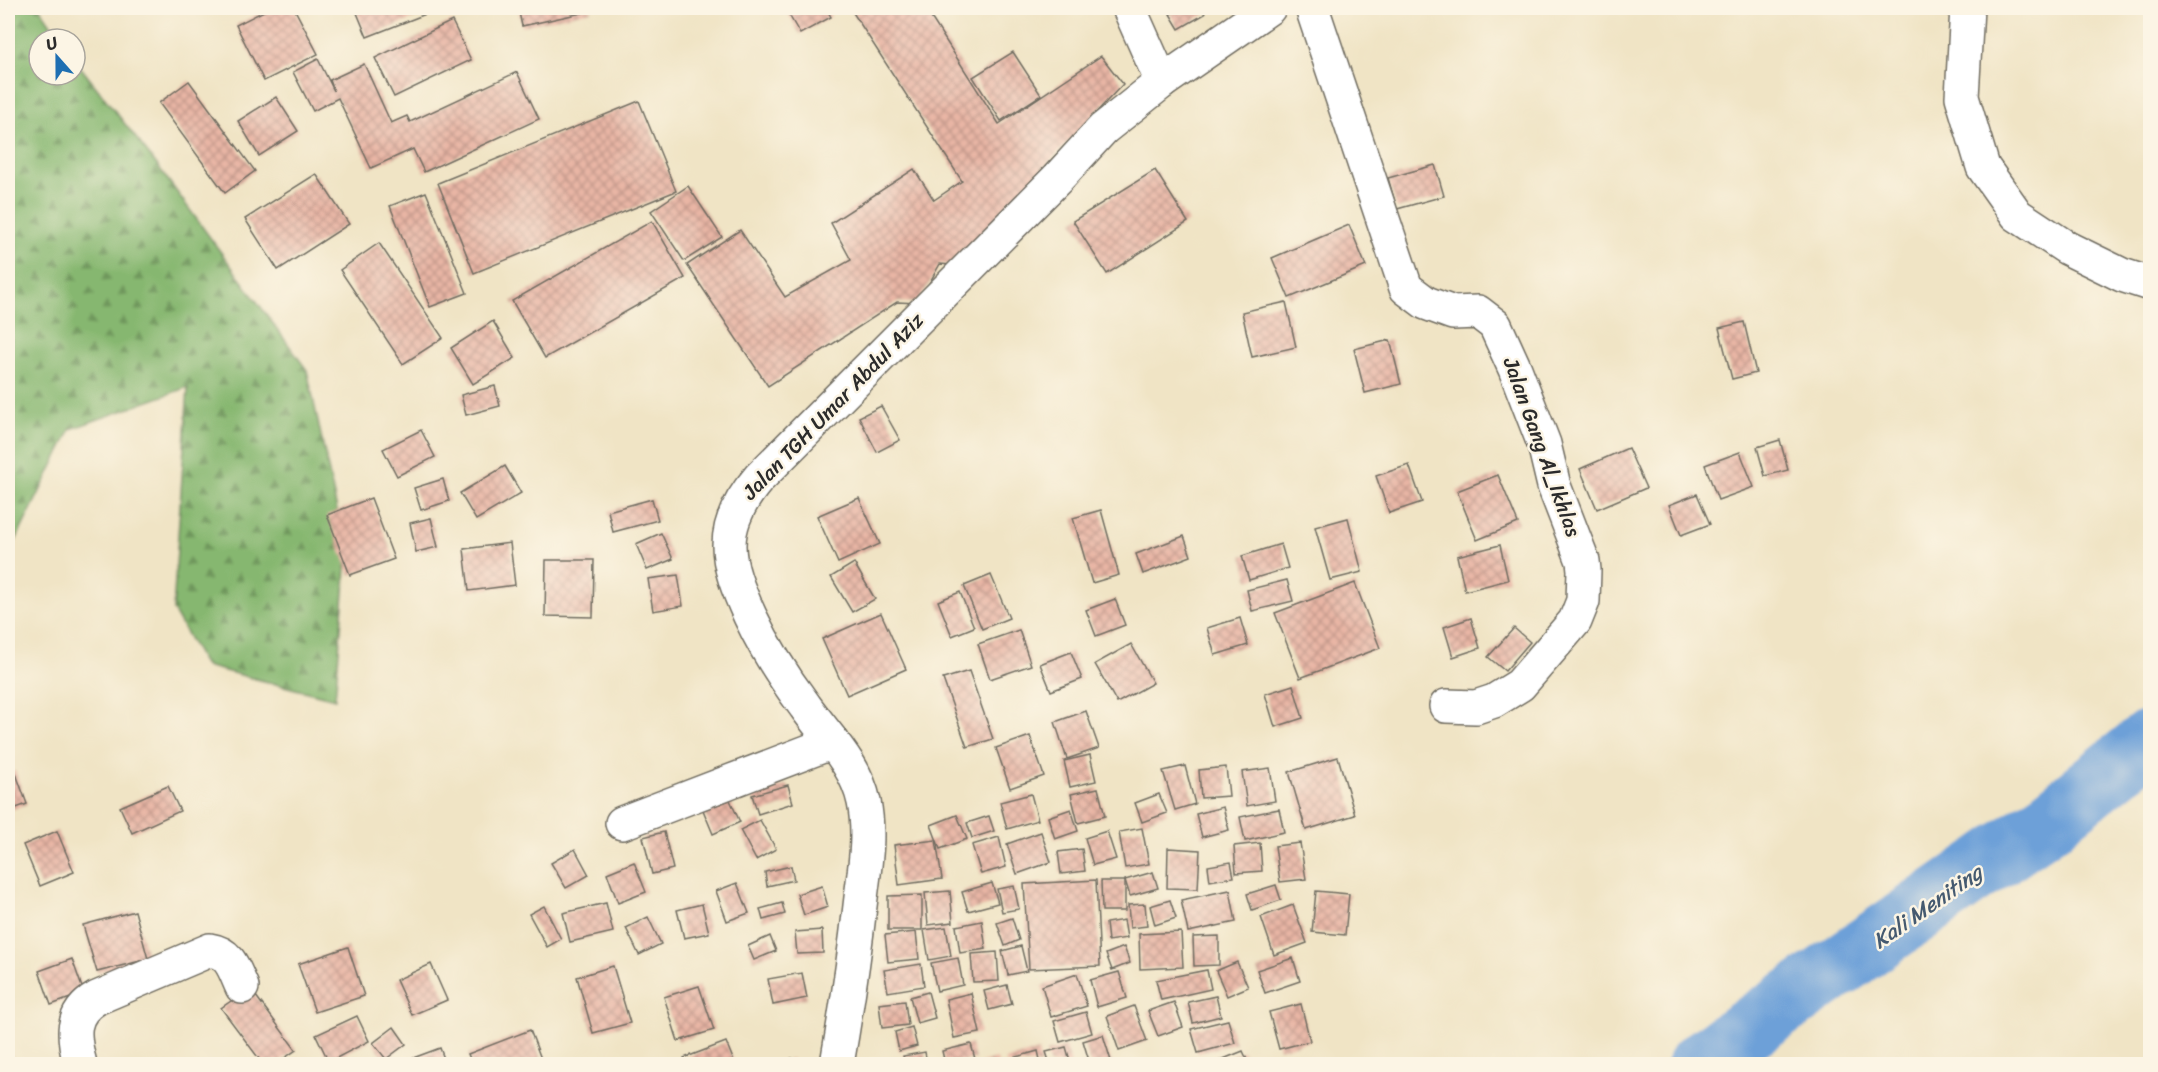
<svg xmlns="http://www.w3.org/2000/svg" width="2158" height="1072" font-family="Sriracha,sans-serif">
<defs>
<pattern id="forest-firs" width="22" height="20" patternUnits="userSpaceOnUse" patternTransform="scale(1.5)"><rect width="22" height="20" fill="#86b770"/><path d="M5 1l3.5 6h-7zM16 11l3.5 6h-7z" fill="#6e955c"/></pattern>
<pattern id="building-cross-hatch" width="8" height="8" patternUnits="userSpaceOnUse" patternTransform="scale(1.5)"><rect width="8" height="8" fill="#e9b6a5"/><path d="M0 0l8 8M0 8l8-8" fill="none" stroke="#bd9487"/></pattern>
</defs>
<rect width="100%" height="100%" fill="#fcf5e5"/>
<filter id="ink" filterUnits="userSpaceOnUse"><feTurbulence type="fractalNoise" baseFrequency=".0167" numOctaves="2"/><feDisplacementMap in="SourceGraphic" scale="12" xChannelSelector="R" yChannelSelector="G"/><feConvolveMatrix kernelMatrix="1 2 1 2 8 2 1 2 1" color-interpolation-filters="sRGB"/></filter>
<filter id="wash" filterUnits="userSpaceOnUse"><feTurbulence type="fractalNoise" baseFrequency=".008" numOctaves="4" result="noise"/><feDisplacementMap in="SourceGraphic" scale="24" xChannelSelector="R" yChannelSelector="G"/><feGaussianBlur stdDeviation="1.35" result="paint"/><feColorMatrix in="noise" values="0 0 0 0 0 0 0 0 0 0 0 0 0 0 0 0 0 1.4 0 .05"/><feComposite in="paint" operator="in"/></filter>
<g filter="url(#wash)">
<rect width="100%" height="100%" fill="#f0e4c5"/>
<!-- forest -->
<path fill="url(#forest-firs)" stroke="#58714e" stroke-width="1.5" d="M8 8H40L61 39H39V75H75V60L157 165 307 370 347 557 335 699 205 666 173 610 188 387 71 429 8 556Z"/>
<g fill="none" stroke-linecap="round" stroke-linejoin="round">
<!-- river -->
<path stroke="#6da0d8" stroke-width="62" d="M1698 1064 2052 819 2150 740"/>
</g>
<g id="blocks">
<!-- building -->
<g fill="url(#building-cross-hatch)">
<path d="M270 8H294L318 54 264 81 236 25Z"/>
<path d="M355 8H441L367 37Z"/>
<path d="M518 8H590L591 11 522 26Z"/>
<path d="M785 8H826L831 17 800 34Z"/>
<path d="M850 8H925L999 124 1101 56 1123 84 952 265 940 264 918 303 897 302 768 386 687 265 740 230 785 297 851 260 831 223 914 169 934 200 962 181Z"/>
<path d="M1183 8H1201L1205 14 1179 29 1170 14Z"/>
<path d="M452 21 471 60 394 97 375 58Z"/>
<path d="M1013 52 1041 95 1001 121 973 77Z"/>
<path d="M318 59 334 91 330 80 364 64 391 123 407 116 410 122 517 72 539 119 424 172 413 149 371 168 338 98 313 111 293 72Z"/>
<path d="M189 81 255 171 225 193 159 103Z"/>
<path d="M276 97 298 131 259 156 238 121Z"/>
<path d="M639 101 676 191 474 273 438 183Z"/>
<path d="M1435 165 1444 196 1397 209 1388 178Z"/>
<path d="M1155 170 1188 222 1107 274 1073 221Z"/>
<path d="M316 174 349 224 278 270 245 219Z"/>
<path d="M688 186 722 237 684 261 651 211Z"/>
<path d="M426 192 467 293 430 307 390 206Z"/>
<path d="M652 221 685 278 545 358 512 301Z"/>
<path d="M1349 225 1366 266 1289 298 1272 258Z"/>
<path d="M379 243 443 338 403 364 340 270Z"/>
<path d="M1286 302 1296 347 1252 357 1242 312Z"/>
<path d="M493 321 515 358 473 384 451 348Z"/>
<path d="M1744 322 1756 373 1732 379 1719 328Z"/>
<path d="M1390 340 1401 384 1365 393 1354 349Z"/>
<path d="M495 386 500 406 466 415 461 395Z"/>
<path d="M881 406 900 440 877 452 859 417Z"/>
<path d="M421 430 435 457 397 476 383 449Z"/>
<path d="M1780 440 1788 470 1765 476 1757 447Z"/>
<path d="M1628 448 1646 488 1597 509 1580 469Z"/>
<path d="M1740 452 1754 487 1718 500 1705 465Z"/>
<path d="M1409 465 1422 502 1389 513 1376 476Z"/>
<path d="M505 466 521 493 476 520 460 493Z"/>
<path d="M1498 475 1518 523 1477 540 1457 491Z"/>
<path d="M443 479 449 501 421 510 414 488Z"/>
<path d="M1697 494 1710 524 1681 535 1669 505Z"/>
<path d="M371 498 394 559 350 575 327 515Z"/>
<path d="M859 498 880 544 838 563 817 516Z"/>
<path d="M652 499 658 520 613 532 608 511Z"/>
<path d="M1101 510 1119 575 1092 583 1073 518Z"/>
<path d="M431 518 438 547 416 552 410 523Z"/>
<path d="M1348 518 1362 572 1330 580 1315 527Z"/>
<path d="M661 533 673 559 647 570 636 544Z"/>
<path d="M1184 536 1191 556 1143 574 1136 554Z"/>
<path d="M510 543 515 585 469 591 464 549Z"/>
<path d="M1281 544 1288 568 1249 580 1242 556Z"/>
<path d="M1500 545 1508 580 1465 591 1457 556Z"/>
<path d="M546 560H594L593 617 545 616Z"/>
<path d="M854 563 875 599 852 612 831 577Z"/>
<path d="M678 575 683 606 653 611 648 579Z"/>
<path d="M991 575 1009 618 982 629 964 586Z"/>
<path d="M1287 580 1293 601 1252 611 1247 590Z"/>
<path d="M1355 583 1380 648 1300 678 1275 613Z"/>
<path d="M960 592 974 627 952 636 938 601Z"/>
<path d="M1115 599 1125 625 1096 636 1086 610Z"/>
<path d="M881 613 906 669 847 695 822 639Z"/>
<path d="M1240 618 1248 645 1215 655 1207 628Z"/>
<path d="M1471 618 1480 648 1453 657 1444 627Z"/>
<path d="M1514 628 1530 642 1505 671 1488 657Z"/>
<path d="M1019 630 1031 665 990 679 978 644Z"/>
<path d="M1131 644 1153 683 1117 703 1095 664Z"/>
<path d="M1071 652 1082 679 1051 691 1040 664Z"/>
<path d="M969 671 993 739 967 747 943 679Z"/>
<path d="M1293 685 1303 718 1275 727 1265 694Z"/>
<path d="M1086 711 1099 748 1067 759 1055 722Z"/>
<path d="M1030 736 1044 776 1010 788 996 748Z"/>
<path d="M1090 755 1096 781 1070 787 1064 761Z"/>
<path d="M1338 757 1355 815 1306 830 1289 772Z"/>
<path d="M1185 766 1195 804 1175 810 1163 771Z"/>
<path d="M1226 767 1229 796 1201 798 1199 770Z"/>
<path d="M1270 768 1275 801 1247 806 1242 772Z"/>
<path d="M15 771 27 804 8 811V773Z"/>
<path d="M788 785 793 803 758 814 752 795Z"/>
<path d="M168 786 180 811 132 833 120 807Z"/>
<path d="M1098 788 1105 816 1078 823 1071 794Z"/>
<path d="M1031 794 1038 820 1007 829 1000 802Z"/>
<path d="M1159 794 1167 813 1142 822 1135 803Z"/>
<path d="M730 800 740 822 713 834 703 810Z"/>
<path d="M1223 807 1229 830 1202 837 1196 814Z"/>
<path d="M1071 809 1078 831 1055 839 1048 817Z"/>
<path d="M1279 809 1284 832 1245 841 1240 817Z"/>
<path d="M957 815 967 839 940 849 931 825Z"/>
<path d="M989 816 994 831 972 838 967 823Z"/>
<path d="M760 820 776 849 756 860 740 830Z"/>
<path d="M1142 828 1149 864 1125 868 1119 832Z"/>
<path d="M57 831 74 872 40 886 23 845Z"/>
<path d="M1107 831 1116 859 1093 865 1085 838Z"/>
<path d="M664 832 673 869 652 874 643 837Z"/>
<path d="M1041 832 1051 862 1017 874 1007 844Z"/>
<path d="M999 837 1006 867 981 874 972 845Z"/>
<path d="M936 840 942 879 899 885 894 845Z"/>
<path d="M1260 843 1262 871 1236 873 1234 846Z"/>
<path d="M1300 843 1306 879 1280 882 1275 846Z"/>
<path d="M1168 848 1200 850 1198 889 1167 888Z"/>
<path d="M575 849 589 875 566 888 551 863Z"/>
<path d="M1082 849 1085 871 1061 874 1058 852Z"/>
<path d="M634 862 646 892 618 903 607 873Z"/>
<path d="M1231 862 1234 877 1210 881 1208 866Z"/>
<path d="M791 866 794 880 767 886 765 872Z"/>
<path d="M1153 872 1158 888 1130 896 1125 880Z"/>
<path d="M1096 880 1100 966 1029 969 1024 884Z"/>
<path d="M1101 881H1125V911H1102Z"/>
<path d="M737 883 749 913 727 921 716 891Z"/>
<path d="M992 883 998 903 968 911 962 892Z"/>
<path d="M1276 885 1281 900 1252 910 1247 894Z"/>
<path d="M822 886 828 907 804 915 797 894Z"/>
<path d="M1014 886 1019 909 1002 912 997 889Z"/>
<path d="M1230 890 1236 922 1188 932 1181 900Z"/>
<path d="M950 891 953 922 928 925 925 893Z"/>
<path d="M1316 891 1349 894 1345 935 1312 932Z"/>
<path d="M922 895V930H888V896Z"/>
<path d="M1170 900 1176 918 1155 925 1150 906Z"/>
<path d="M606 903 613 932 570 942 563 913Z"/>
<path d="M782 903 785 914 763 920 760 909Z"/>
<path d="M702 904 709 933 684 938 677 910Z"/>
<path d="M1145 904 1147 926 1130 928 1128 905Z"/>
<path d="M1293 905 1307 943 1274 955 1261 917Z"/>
<path d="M544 906 561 939 547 947 529 914Z"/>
<path d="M135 911 148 959 97 972 83 925Z"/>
<path d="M648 917 661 944 639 955 626 928Z"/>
<path d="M1012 918 1019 940 1005 946 997 923Z"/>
<path d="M1124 920 1127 938 1108 941 1106 923Z"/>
<path d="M982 921 986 949 960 953 956 926Z"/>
<path d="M946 927 951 956 929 960 924 930Z"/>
<path d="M822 930 823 953 797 954 795 932Z"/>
<path d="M916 932 919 959 888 962 885 935Z"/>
<path d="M1181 932 1183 967 1140 969 1139 934Z"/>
<path d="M770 936 776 951 754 960 748 946Z"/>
<path d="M1219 936V965L1194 966 1193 937Z"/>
<path d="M1021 946 1027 971 1008 975 1002 951Z"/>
<path d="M348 947 364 996 315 1012 298 964Z"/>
<path d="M1124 947 1130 963 1112 970 1106 954Z"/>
<path d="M997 952 999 981 973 982 971 954Z"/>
<path d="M958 958 963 985 937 991 931 963Z"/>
<path d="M1293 958 1300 981 1265 993 1257 970Z"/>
<path d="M72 959 84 993 51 1005 39 971Z"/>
<path d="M1237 962 1248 987 1227 996 1216 971Z"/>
<path d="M431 964 447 1000 412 1015 396 980Z"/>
<path d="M921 964 924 986 888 992 884 970Z"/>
<path d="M613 966 630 1023 593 1033 577 977Z"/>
<path d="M1207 970 1211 989 1161 1000 1156 980Z"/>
<path d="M1119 972 1127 998 1097 1007 1090 980Z"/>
<path d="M802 973 807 998 773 1005 768 979Z"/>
<path d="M1077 974 1087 1006 1051 1017 1042 986Z"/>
<path d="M1007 985 1012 1004 989 1010 984 991Z"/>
<path d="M699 986 714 1030 678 1041 664 997Z"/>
<path d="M250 988 296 1050 276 1064H263L221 1008Z"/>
<path d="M928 992 935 1018 917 1023 910 997Z"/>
<path d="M971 993 980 1033 954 1038 946 999Z"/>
<path d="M1216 996 1221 1016 1193 1023 1188 1002Z"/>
<path d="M905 1001 908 1025 882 1028 879 1004Z"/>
<path d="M1174 1002 1183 1027 1158 1036 1148 1011Z"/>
<path d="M1301 1004 1310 1041 1279 1049 1269 1012Z"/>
<path d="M1134 1006 1147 1041 1119 1051 1107 1016Z"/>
<path d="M1086 1012 1092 1033 1060 1042 1054 1021Z"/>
<path d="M357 1016 369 1041 329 1062 316 1035Z"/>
<path d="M1228 1020 1235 1043 1198 1053 1191 1029Z"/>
<path d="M394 1027 406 1044 386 1059 373 1043Z"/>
<path d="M912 1027 917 1046 899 1051 895 1032Z"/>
<path d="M530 1030 543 1064H472L468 1054Z"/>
<path d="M1103 1035 1112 1064H1090L1083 1041Z"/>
<path d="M726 1042 735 1064H686L684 1058Z"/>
<path d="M971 1044 975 1059 945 1064 942 1051Z"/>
<path d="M1066 1047 1071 1064H1050L1046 1052Z"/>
<path d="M440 1048 446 1064H397Z"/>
<path d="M10 1050 13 1064H8V1051Z"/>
<path d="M1038 1051 1041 1064H1007L1005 1060Z"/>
<path d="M1243 1051 1249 1064H1211Z"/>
<path d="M925 1052 927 1064H905L903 1056Z"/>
<path d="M792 1058 795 1064H777Z"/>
<path d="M997 1059 998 1064H977Z"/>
</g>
</g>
</g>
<g filter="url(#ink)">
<use href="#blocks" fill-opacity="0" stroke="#706c61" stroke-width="1.5"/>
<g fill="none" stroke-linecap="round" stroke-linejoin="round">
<defs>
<g id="minor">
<path d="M1129 8 1162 82"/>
<path d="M1312 8 1406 288 1426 303 1453 313 1478 312 1495 325 1515 369 1544 444 1554 486 1583 561 1584 570 1583 601 1575 621 1520 685 1494 701 1476 707 1446 706"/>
<path d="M1967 8 1962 97 1983 167 2017 215 2067 248 2122 275 2150 284"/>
<path d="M622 823 833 742"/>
<path d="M80 1064C73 1037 69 1014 97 998L210 950C231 953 234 970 242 987"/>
<path d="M837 1064C846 1012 854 959 860 906 864 871 871 837 864 802 856 764 827 737 805 706 784 678 765 648 750 616 725 561 716 528 759 478L1057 179 1103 129 1162 82 1269 8"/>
</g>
</defs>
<!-- minor casing -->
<use href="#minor" stroke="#706c61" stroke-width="36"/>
<!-- minor -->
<use href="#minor" stroke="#fff" stroke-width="33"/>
</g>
</g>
<g text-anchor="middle" stroke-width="5" stroke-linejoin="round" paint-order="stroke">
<!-- street labels -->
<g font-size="21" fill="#2b2b2b" stroke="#fcf5e5">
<text transform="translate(833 406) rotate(-46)" y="7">Jalan TGH Umar Abdul Aziz</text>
<text transform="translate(1542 447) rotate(70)" y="7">Jalan Gang Al_Ikhlas</text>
</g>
<!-- water labels -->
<g font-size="22" font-style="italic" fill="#455a70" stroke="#fcf5e5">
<text transform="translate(1927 906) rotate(-35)" y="8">Kali Meniting</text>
</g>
</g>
<!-- margin -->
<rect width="2158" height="1072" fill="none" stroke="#fcf5e5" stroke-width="30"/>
<!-- north arrow -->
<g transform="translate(57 57) rotate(339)"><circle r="28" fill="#fcf5e5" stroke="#a8a49b" stroke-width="1.5"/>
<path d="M0-4.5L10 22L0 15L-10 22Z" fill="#1f6fb2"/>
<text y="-9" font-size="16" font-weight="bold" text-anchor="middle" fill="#2b2b2b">U</text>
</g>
</svg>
